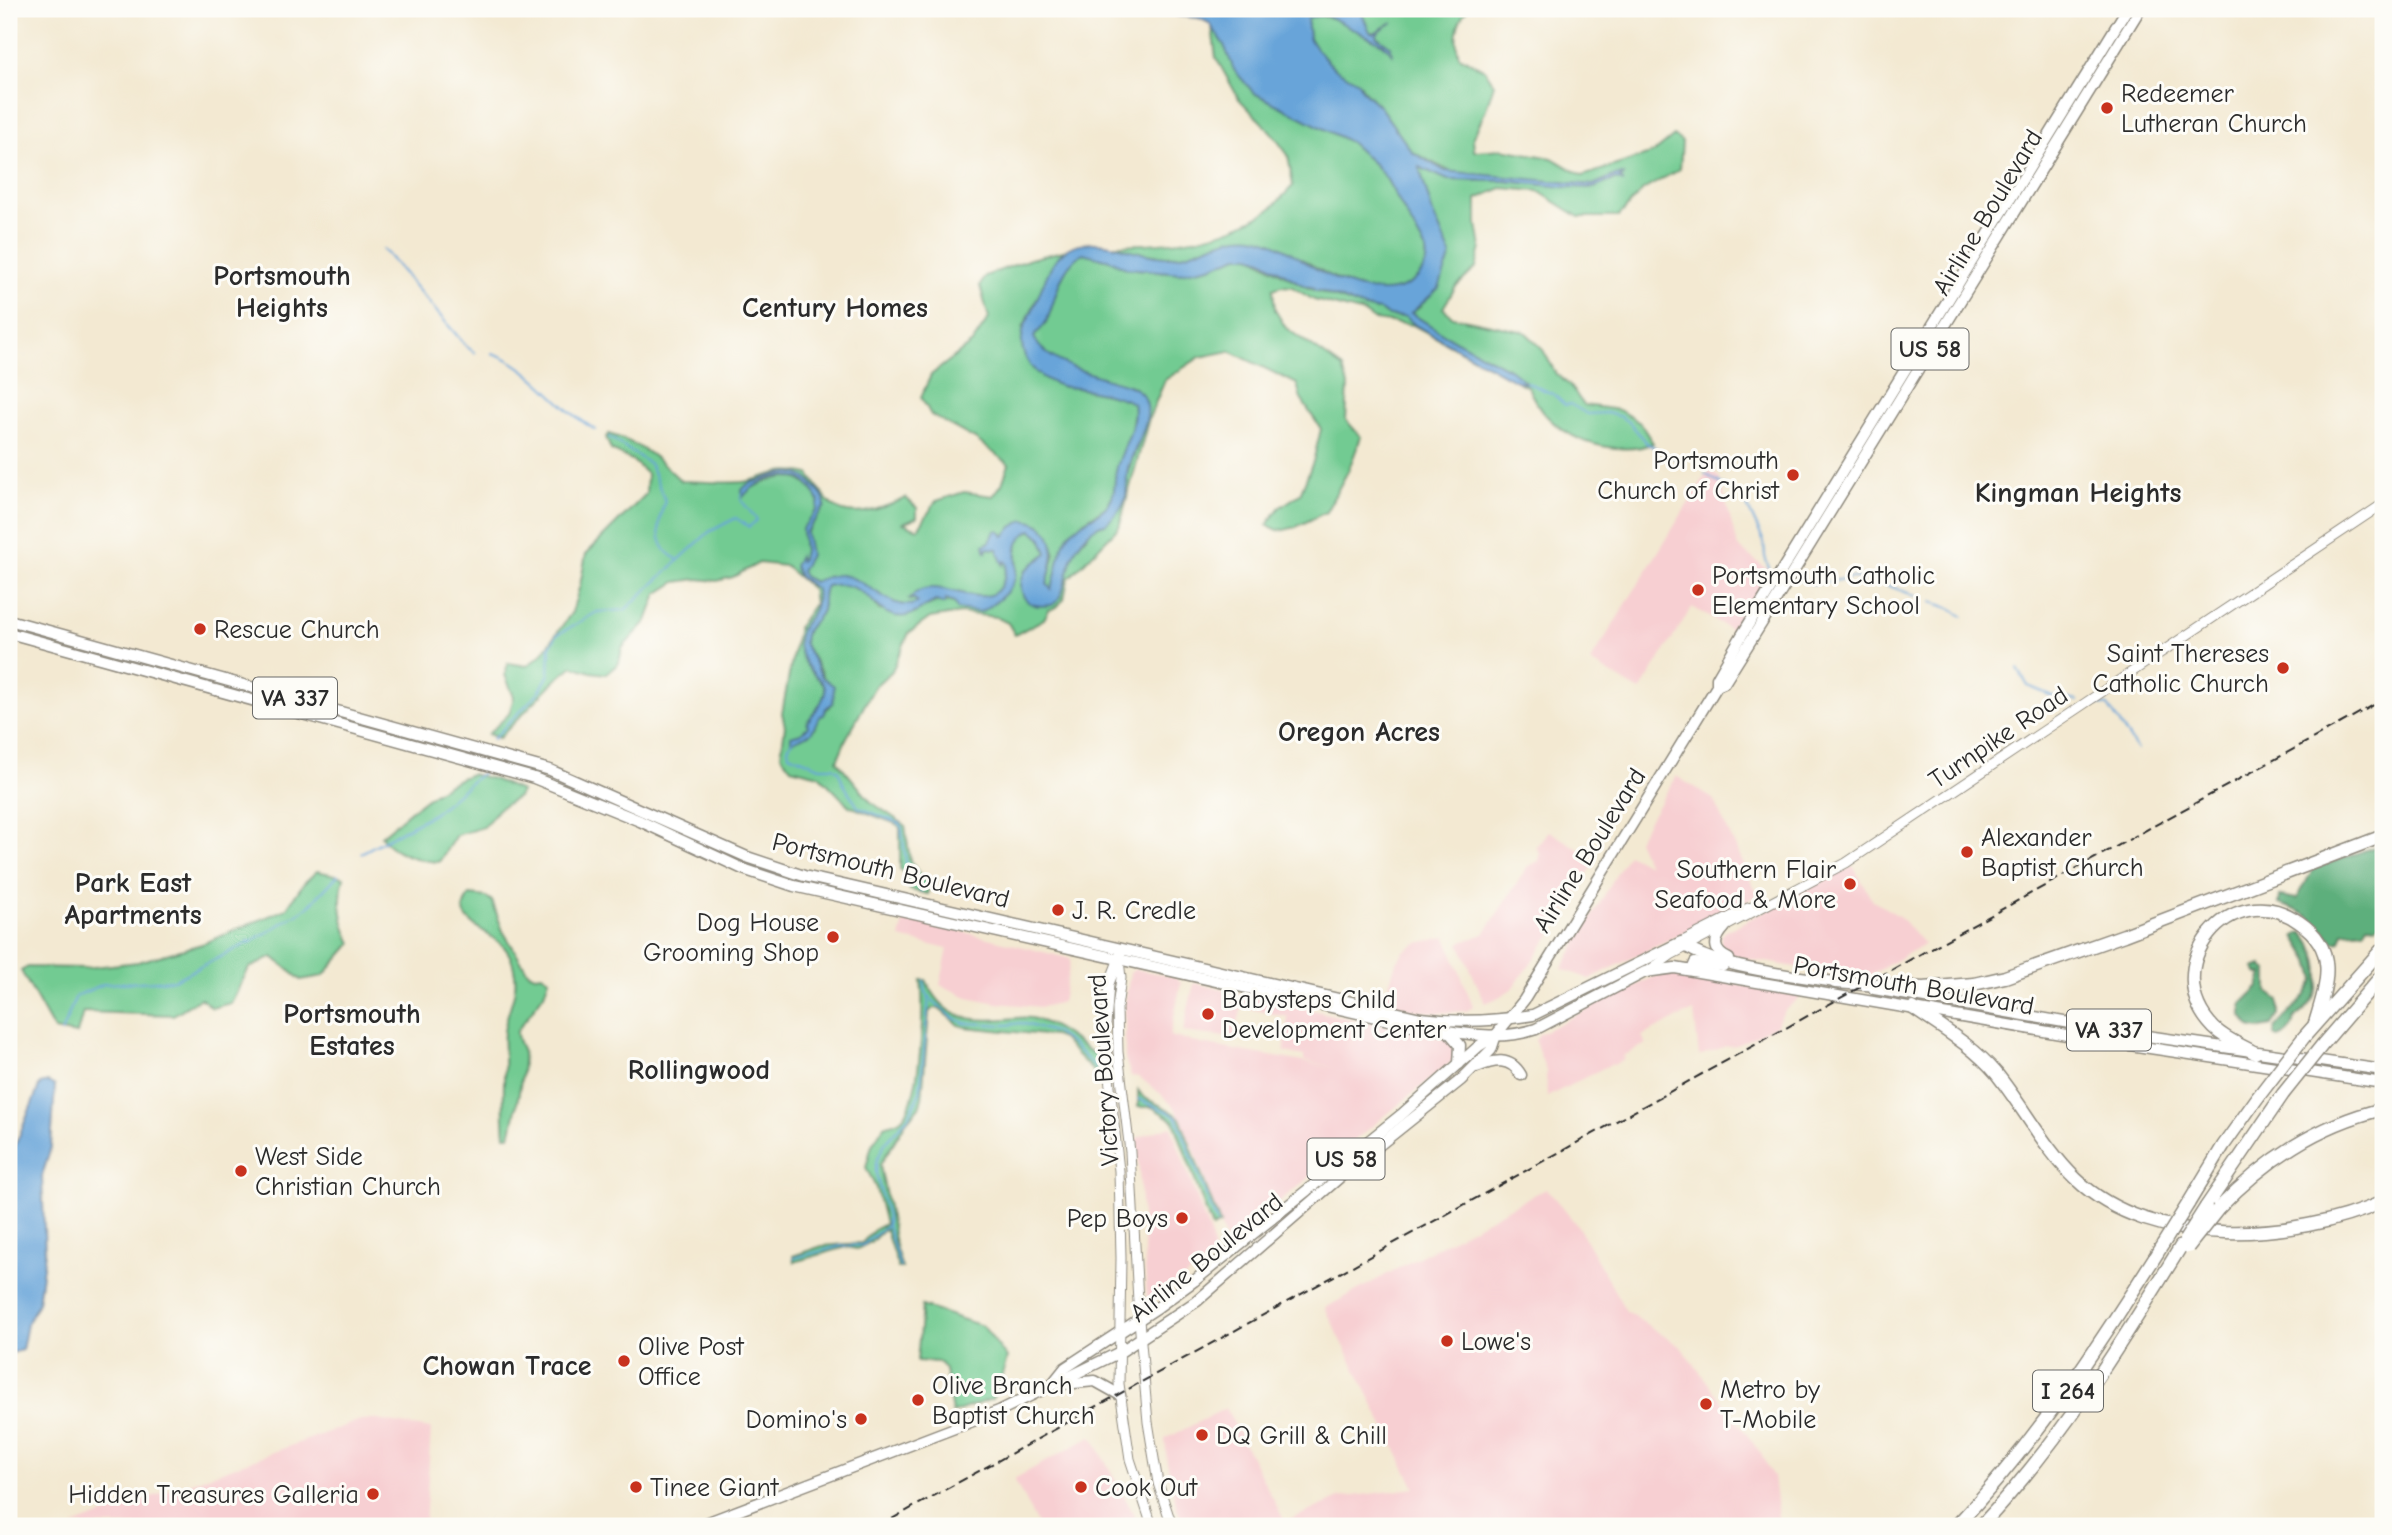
<svg xmlns="http://www.w3.org/2000/svg" width="2392" height="1535" font-family="'Comic Neue',sans-serif">
<rect width="100%" height="100%" fill="#fdfcf7"/>
<filter id="ink" filterUnits="userSpaceOnUse"><feTurbulence type="fractalNoise" baseFrequency=".0143" numOctaves="2"/><feDisplacementMap in="SourceGraphic" scale="14" xChannelSelector="R" yChannelSelector="G"/><feConvolveMatrix kernelMatrix="1 2 1 2 8 2 1 2 1" color-interpolation-filters="sRGB"/></filter>
<filter id="wash" filterUnits="userSpaceOnUse"><feTurbulence type="fractalNoise" baseFrequency=".00686" numOctaves="4" result="noise"/><feDisplacementMap in="SourceGraphic" scale="28" xChannelSelector="R" yChannelSelector="G"/><feGaussianBlur stdDeviation="1.57" result="paint"/><feColorMatrix in="noise" values="0 0 0 0 0 0 0 0 0 0 0 0 0 0 0 0 0 1.4 0 .05"/><feComposite in="paint" operator="in"/></filter>
<g filter="url(#wash)">
<rect width="100%" height="100%" fill="#f3e9d2"/>
<!-- built -->
<g fill="#f7cfd2">
<path d="M1709 470 1719 477 1738 547 1771 572 1735 632 1692 607 1640 691 1590 662Z"/>
<path d="M1676 776 1713 799 1758 895 1590 979 1562 969 1628 854 1648 865 1637 840Z"/>
<path d="M1549 831 1596 860 1555 929 1513 988 1498 998 1485 1003 1459 943 1484 934 1528 866 1539 861 1540 853 1536 847Z"/>
<path d="M1853 866 1873 901 1899 916 1924 944 1864 979 1732 956 1720 949 1721 936 1726 931Z"/>
<path d="M905 917 1071 959 1062 1002 1042 1007 997 1003 968 997 940 985 948 949 900 938Z"/>
<path d="M1446 937 1473 1006 1467 1011 1438 1013 1414 1010 1384 1001 1395 965 1404 951 1417 943Z"/>
<path d="M1135 969 1176 977 1181 983 1170 1036 1201 1044 1338 1068 1304 1061V1056L1284 1052 1288 1017 1242 1007 1234 1038 1183 1032 1194 983 1355 1020 1349 1052 1357 1019 1446 1039 1452 1044 1455 1059 1227 1244 1195 1151 1175 1108 1161 1094 1139 1077 1131 1076 1125 1058V1004L1130 973Z"/>
<path d="M1673 972 1802 995 1785 1010 1775 1026 1737 1045 1726 1046 1699 1056 1694 1012 1686 1014 1642 1036 1646 1044 1623 1056 1624 1059 1613 1065 1611 1064 1547 1097 1546 1071 1535 1041 1539 1034 1624 991 1656 976Z"/>
<path d="M1171 1126 1212 1240 1214 1256 1155 1299 1147 1298 1137 1138Z"/>
<path d="M1546 1188 1577 1225 1626 1311 1681 1347 1760 1452 1773 1477 1779 1526H1184L1177 1508 1167 1462 1165 1439 1226 1408 1285 1522 1339 1498 1415 1488 1325 1308Z"/>
<path d="M371 1419 431 1429 425 1526H73L358 1421Z"/>
<path d="M1092 1436 1140 1526H1038L1014 1479Z"/>
</g>
<!-- green -->
<g fill="#72cb92" stroke="#4e7b5e" stroke-width="2">
<path d="M1360 9H1467C1456 24 1454 38 1459 56L1485 70 1494 84 1485 112 1473 137 1474 151 1502 149 1552 158 1583 176 1653 153 1674 136 1682 142 1680 169 1643 190 1618 217H1579L1538 191 1502 188 1477 199V224L1481 248 1476 268 1455 288 1443 308 1453 317 1525 332 1542 348 1556 374 1568 384 1584 405 1619 410 1640 423 1653 443C1641 449 1628 449 1615 448 1576 444 1544 424 1528 387L1413 325 1374 320 1364 313 1314 300 1292 287 1282 286 1273 289 1275 310 1286 328 1343 368 1348 386 1346 420 1361 437 1349 469 1326 512 1296 527 1280 531 1267 525 1279 508 1300 494 1313 462 1321 429 1301 399 1297 384 1230 351 1200 357 1165 380 1149 418 1119 527 1068 579 1064 599 1057 607 1049 610 1044 619 1015 635 1008 623 996 617 961 613 930 618 909 633 892 671 875 686 846 739 837 761 871 802 905 825 910 861 928 886V894L910 890 907 876 900 869V828L897 824 849 806 819 775 791 768 781 755 785 726 782 713 798 627 814 604 812 589 785 566 759 563 733 577 717 581 697 579 676 582 657 594 647 621 622 648 619 663 606 674 591 672 573 666 557 679 499 738 488 734 509 714 514 697 505 675 508 663 527 666 542 654 572 612 580 585 586 554 646 494 647 474 632 460 611 450 606 437 609 434C641 444 658 458 681 481 700 481 732 485 749 481 775 475 779 467 809 474 816 483 823 497 832 505 852 522 885 507 906 498L917 508V517L903 523 918 529 936 501 964 492 993 496 1002 484 1009 464 975 439 931 415 921 397 931 375 972 343 989 318 980 286 985 276 1030 259 1067 250 1057 258 1023 328 1063 387C1078 387 1120 396 1133 403L1134 410 1131 430 1116 470 1114 493 1106 507 1080 524 1051 590 1047 584 1055 553 1041 525 1012 527 1004 537 990 542 987 548 997 549 1003 564 1005 560 1007 564C1001 628 946 574 917 592 914 594 912 597 910 600L915 599 918 603 909 606 894 603 881 595 829 576 814 582 804 577 800 571C817 546 802 551 806 534 808 528 821 513 825 506L810 480C781 472 776 473 749 489 777 476 802 467 819 501L817 510 802 529 804 551 802 559 799 561V577L816 588C820 620 799 617 799 643 798 649 801 653 803 659 808 670 816 675 823 684 831 694 814 714 807 722L808 727 801 733 792 736 791 742 815 728 820 716 833 703 821 672 804 643C805 624 812 627 820 614 826 606 820 595 826 586 849 582 867 590 879 610L914 614C944 593 948 602 980 612 995 604 1009 592 1015 575 1022 556 1008 543 1031 530L1041 537 1047 553 1025 571 1061 597 1068 564 1076 548 1093 528 1105 524 1127 492C1124 471 1134 458 1140 439 1144 429 1145 417 1147 407L1134 387C1106 379 1044 365 1034 337 1038 331 1044 327 1047 320 1057 296 1059 267 1083 253L1110 260 1126 268 1180 273 1210 267 1238 256H1251L1306 287 1365 308 1380 310 1389 316 1406 317 1415 325 1516 380 1511 370 1445 335 1411 313 1420 307 1451 256 1433 214 1419 167 1448 180 1505 181 1594 188 1624 176H1614L1593 185 1453 173 1412 152 1380 107 1363 90 1361 85 1334 68 1316 49 1309 38 1307 18C1335 8 1363 39 1390 46L1376 36 1379 31 1391 23 1374 33 1369 32Z"/>
<path d="M1212 27 1224 45 1235 70 1254 93 1350 142 1375 165 1386 178 1426 250C1428 261 1425 270 1417 278 1387 307 1338 282 1309 263 1296 255 1269 250 1253 245 1247 244 1239 239 1233 239 1222 239 1207 248 1197 251 1169 261 1141 254 1114 245 1169 244 1222 241 1270 209 1278 203 1285 193 1293 186L1288 155 1271 132 1239 99 1216 58Z"/>
<path d="M471 774 493 779 521 791 518 797 498 809 484 827 456 835 439 862C420 861 391 853 381 836 410 812 435 787 471 774Z"/>
<path d="M317 871 344 877C338 899 341 923 352 943L323 976 301 980 273 957 249 968 231 1003 212 1008 201 998 173 1015 83 1012 77 1034 54 1030 21 971 28 967 85 968 138 962 202 944 286 909 304 883Z"/>
<path d="M470 895 486 897 492 901 503 931 528 972 535 975 542 974 549 979 544 994 517 1031C516 1040 521 1044 523 1053 525 1065 514 1122 510 1135H505C502 1108 505 1081 504 1054 504 1047 503 1040 504 1032 506 1011 520 992 514 969 513 961 508 950 502 945 489 931 448 920 470 895Z"/>
<path d="M921 980H926C944 1018 965 1022 1005 1019 1013 1019 1022 1016 1031 1018 1059 1025 1073 1041 1096 1055L1097 1075 1062 1039 1054 1036 965 1027 959 1025 938 1008H933L929 1012 922 1098 919 1107 906 1122 880 1165 896 1249 902 1268H898L885 1228 871 1242 857 1249 846 1247 794 1262 793 1256 822 1246 862 1243 875 1229 885 1224 876 1188 866 1167 872 1145 884 1126C888 1124 896 1123 900 1120 921 1106 925 1005 921 980Z"/>
<path d="M1138 1090 1144 1098 1164 1107 1180 1118 1220 1224 1212 1228 1174 1121 1152 1107H1138Z"/>
<path d="M922 1306 983 1326 1007 1358 1000 1383 992 1399 952 1413 945 1370 939 1362 917 1361Z"/>
</g>
<!-- forest -->
<g fill="#5daf7c" stroke="#446d54" stroke-width="2">
<path d="M2383 846V922L2376 926 2368 925 2365 930 2343 932 2340 941 2333 942C2315 919 2308 913 2279 904L2280 896 2297 899 2313 869 2374 847Z"/>
<path d="M2303 932C2324 958 2327 998 2295 1017 2294 1028 2288 1035 2278 1038L2274 1035 2275 1028 2306 995 2315 979 2310 961 2295 936Z"/>
<path d="M2262 965 2268 972V992L2279 1000V1014L2271 1026 2258 1029 2250 1027 2242 1016V1004L2259 987 2263 974H2258L2254 968Z"/>
</g>
<!-- water -->
<g fill="#68a4d9" stroke="#4a6882" stroke-width="2">
<path d="M1164 9H1360L1370 32 1374 33 1393 22 1379 31 1376 36 1390 46 1392 53 1383 44 1326 15 1307 18 1309 38 1316 49 1334 68 1358 82 1363 91 1380 107 1412 152 1445 171 1593 185 1614 176 1625 175 1620 178 1624 182 1615 179 1594 188 1562 187 1505 181 1448 180 1419 167 1433 214 1451 255 1439 288 1411 313 1445 335 1511 370 1527 383 1516 381 1415 325 1406 317 1389 316 1380 310 1364 308 1321 291H1315L1314 288 1301 284 1262 260 1251 256H1238L1210 267 1180 273 1126 268 1110 260 1083 253C1059 267 1057 296 1047 320 1044 327 1038 331 1034 337 1043 361 1088 373 1111 380 1123 384 1136 385 1144 397 1156 417 1133 448 1128 468 1125 482 1130 496 1120 509 1116 514 1110 521 1105 524 1101 525 1098 525 1095 528 1088 532 1081 541 1077 547 1067 562 1066 599 1052 605 1047 605 1040 607 1035 605 1020 602 1018 583 1025 572 1031 563 1041 560 1047 553L1041 537 1031 530C1007 544 1022 561 1014 581 1008 594 993 605 980 612L957 609 955 603 946 599 944 604 936 601C926 605 917 614 906 616 873 622 873 577 826 586 820 595 826 606 820 614 812 627 805 624 804 643L822 677 834 686 833 703 826 708 824 715 820 716 811 733 791 742V736L801 733 808 727 807 722C813 714 831 694 823 684 816 675 808 670 803 659 801 654 798 649 798 643 799 617 820 620 816 589L799 577 794 566 799 556 800 561 802 559 804 551 802 529 817 510 819 501C815 493 809 483 801 479 783 471 754 482 743 497L742 490C747 483 753 482 761 480 781 472 801 467 815 487 820 493 825 497 825 506L806 532 810 555 801 571 804 577 813 582C822 579 831 574 841 575 868 578 892 614 917 603L915 599H909C912 597 914 594 917 592 946 574 1001 628 1007 564L1005 561 1003 565 997 549 987 548 986 553 984 545 990 542 995 531 999 530 1004 536 1012 527 1024 520C1062 526 1054 556 1047 584L1051 589C1058 573 1057 554 1067 537 1077 521 1099 518 1109 503 1116 493 1114 482 1116 471 1121 449 1138 427 1133 403 1121 396 1091 390 1077 388 1071 387 1066 388 1061 386 1036 378 1017 358 1023 331 1025 323 1030 315 1034 307 1040 292 1045 277 1053 264 1080 221 1128 256 1166 257 1195 257 1224 233 1253 237 1280 241 1300 260 1323 273 1350 288 1393 302 1417 278 1425 270 1428 261 1426 250L1386 178 1375 165 1350 142 1254 93 1234 70 1224 45 1209 23 1199 18 1178 16Z"/>
<path d="M48 1082 55 1086 51 1147 42 1176 45 1253 38 1303 27 1324 22 1350 9 1354V1161L40 1084Z"/>
</g>
<g fill="none" stroke-linecap="round" stroke-linejoin="round">
<!-- stream -->
<g stroke="#68a4d9" stroke-width="2">
<path d="M383 249 466 346 475 353"/>
<path d="M492 353C533 365 558 409 596 430"/>
<path d="M1526 382 1553 394 1565 405 1570 404 1587 414 1607 413 1621 417 1631 424 1646 443 1684 463"/>
<path d="M609 437 650 464 665 501C657 522 654 548 677 559"/>
<path d="M1705 474 1743 497 1764 542 1765 557 1769 568"/>
<path d="M1798 580 1814 584 1850 578H1868L1916 596"/>
<path d="M1932 602 1949 608 1963 616"/>
<path d="M2018 669 2028 686 2052 696 2078 701"/>
<path d="M2095 704 2108 706 2137 750"/>
<path d="M493 739 540 691 549 674 550 647 557 635 597 612 625 610 709 532 736 518 749 527 757 520 741 500 742 494"/>
<path d="M792 741 788 748 789 754 820 767H833L838 770 843 783 858 807 901 824 906 863 921 891"/>
<path d="M361 853 433 814 484 771"/>
<path d="M924 981 926 992 931 999 952 1017 965 1023 1007 1025 1021 1023 1054 1032 1073 1045 1096 1068"/>
<path d="M61 1033 76 996 104 984 174 980 260 937 308 907 338 875"/>
<path d="M1138 1099 1168 1112 1177 1118 1217 1224"/>
<path d="M887 1225 900 1267"/>
<path d="M794 1258 841 1246 863 1245 887 1225V1217L876 1173V1162L885 1143 909 1116 920 1092 929 997"/>
</g>
</g>
</g>
<g filter="url(#ink)">
<g fill="none" stroke-linecap="round" stroke-linejoin="round">
<defs>
<g id="secondary">
<path d="M1681 942 1748 908 1759 905"/>
<path d="M1121 953 1109 984 1105 1039 1119 1171 1121 1258 1119 1384 1130 1459 1152 1526"/>
<path d="M1119 960 1121 978 1117 1008 1118 1052 1130 1152 1139 1320 1148 1422 1158 1483 1172 1526"/>
<path d="M1647 972 1671 955 1846 863 2383 504"/>
</g>
<g id="primary">
<path d="M9 620 550 770 747 857 804 876 1421 1018C1458 1023 1496 1021 1533 1015L1681 942C1704 967 1806 977 1841 983"/>
<path d="M9 633 534 778 640 821 743 869 794 886 1411 1025C1452 1031 1496 1043 1536 1029L1645 972 1675 968 2090 1039 2383 1083"/>
<path d="M1717 686V678L1742 635 2127 9"/>
<path d="M1725 927C1713 940 1712 951 1729 959"/>
<path d="M1692 970 1695 963 1723 966"/>
<path d="M1874 989 2133 1034 2383 1070"/>
<path d="M1448 1031 1460 1045 1459 1064"/>
<path d="M1477 1067C1494 1060 1510 1056 1521 1075"/>
<path d="M1053 1383 1065 1368 1158 1307 1194 1281 1401 1115 1479 1046 1496 1035 1524 1000 1717 686 1724 683 1766 616 2140 9"/>
<path d="M1063 1384 1095 1381 1120 1395"/>
<path d="M698 1526 999 1411 1120 1352 1197 1301 1348 1170 1461 1080 1491 1050 1496 1035"/>
</g>
<g id="highway">
<path d="M1835 982 1923 988 1974 984 2005 977 2124 935 2383 836"/>
<path d="M1913 1008C1942 1028 1973 1046 1996 1073 2024 1108 2044 1148 2076 1179 2151 1251 2295 1241 2383 1202"/>
<path d="M2304 1037 2383 948"/>
<path d="M2323 1044 2383 974"/>
<path d="M2255 1053C2241 1045 2225 1039 2214 1028 2155 968 2231 874 2299 922 2339 949 2327 984 2315 1023"/>
<path d="M2188 1204 2223 1146 2258 1097"/>
<path d="M2206 1207 2283 1094"/>
<path d="M2218 1209C2265 1160 2317 1125 2383 1109"/>
<path d="M1956 1526C2038 1439 2100 1344 2163 1244"/>
<path d="M1981 1526C2060 1442 2121 1344 2181 1246"/>
</g>
</defs>
<!-- secondary casing -->
<use href="#secondary" stroke="#8f8a7e" stroke-width="11"/>
<!-- primary casing -->
<use href="#primary" stroke="#8f8a7e" stroke-width="13"/>
<!-- highway casing -->
<use href="#highway" stroke="#8f8a7e" stroke-width="15"/>
<!-- secondary -->
<use href="#secondary" stroke="#fff" stroke-width="9"/>
<!-- primary -->
<use href="#primary" stroke="#fff" stroke-width="10"/>
<!-- highway -->
<use href="#highway" stroke="#fff" stroke-width="12"/>
<!-- rail -->
<path stroke="#2b2b2b" stroke-width="2" stroke-dasharray="10 5" stroke-linecap="butt" d="M879 1526 2383 700"/>
<defs>
<g id="highway-bridge">
<path d="M2283 1094 2323 1044"/>
<path d="M2258 1097 2304 1037"/>
<path d="M2185 1240 2206 1207"/>
<path d="M2163 1244 2188 1204"/>
<path d="M2188 1247 2218 1209"/>
</g>
</defs>
<!-- highway-bridge casing -->
<use href="#highway-bridge" stroke="#8f8a7e" stroke-width="15" stroke-linecap="butt"/>
<!-- highway-bridge -->
<use href="#highway-bridge" stroke="#fff" stroke-width="12"/>
</g>
</g>
<!-- markers -->
<g fill="#c8321e" stroke="#fdfcf7" stroke-width="2.5">
<circle cx="2107" cy="108" r="7"/>
<circle cx="1793" cy="475" r="7"/>
<circle cx="1698" cy="590" r="7"/>
<circle cx="200" cy="629" r="7"/>
<circle cx="2283" cy="668" r="7"/>
<circle cx="1967" cy="852" r="7"/>
<circle cx="1850" cy="884" r="7"/>
<circle cx="1058" cy="910" r="7"/>
<circle cx="833" cy="937" r="7"/>
<circle cx="1208" cy="1014" r="7"/>
<circle cx="241" cy="1171" r="7"/>
<circle cx="1182" cy="1218" r="7"/>
<circle cx="1447" cy="1341" r="7"/>
<circle cx="624" cy="1361" r="7"/>
<circle cx="918" cy="1400" r="7"/>
<circle cx="1706" cy="1404" r="7"/>
<circle cx="861" cy="1419" r="7"/>
<circle cx="1202" cy="1435" r="7"/>
<circle cx="636" cy="1487" r="7"/>
<circle cx="1081" cy="1487" r="7"/>
<circle cx="373" cy="1494" r="7"/>
</g>
<g text-anchor="middle" stroke-width="6" stroke-linejoin="round" paint-order="stroke">
<!-- shield labels -->
<g fill="#fdfcf7" stroke="#6a6a68" stroke-width="2">
<rect x="1891.5" y="328.5" width="77" height="41" rx="5"/>
<rect x="253" y="677.5" width="84" height="41" rx="5"/>
<rect x="2067" y="1009.5" width="84" height="41" rx="5"/>
<rect x="1307.5" y="1138.5" width="77" height="41" rx="5"/>
<rect x="2033" y="1370.5" width="70" height="41" rx="5"/>
</g>
<g font-size="24" font-weight="bold" fill="#2b2b2b">
<text x="1930" y="357">US 58</text>
<text x="295" y="706">VA 337</text>
<text x="2109" y="1038">VA 337</text>
<text x="1346" y="1167">US 58</text>
<text x="2068" y="1399">I 264</text>
</g>
<!-- poi labels -->
<g font-size="26" fill="#2b2b2b" stroke="#fdfcf7" text-anchor="start">
<text x="2121" y="102">Redeemer<tspan x="2121" dy="30">Lutheran Church</tspan></text>
<text x="1779" y="469" text-anchor="end">Portsmouth<tspan x="1779" dy="30">Church of Christ</tspan></text>
<text x="1712" y="584">Portsmouth Catholic<tspan x="1712" dy="30">Elementary School</tspan></text>
<text x="214" y="638">Rescue Church</text>
<text x="2269" y="662" text-anchor="end">Saint Thereses<tspan x="2269" dy="30">Catholic Church</tspan></text>
<text x="1981" y="846">Alexander<tspan x="1981" dy="30">Baptist Church</tspan></text>
<text x="1836" y="878" text-anchor="end">Southern Flair<tspan x="1836" dy="30">Seafood &amp; More</tspan></text>
<text x="1072" y="919">J. R. Credle</text>
<text x="819" y="931" text-anchor="end">Dog House<tspan x="819" dy="30">Grooming Shop</tspan></text>
<text x="1222" y="1008">Babysteps Child<tspan x="1222" dy="30">Development Center</tspan></text>
<text x="255" y="1165">West Side<tspan x="255" dy="30">Christian Church</tspan></text>
<text x="1168" y="1227" text-anchor="end">Pep Boys</text>
<text x="1461" y="1350">Lowe's</text>
<text x="638" y="1355">Olive Post<tspan x="638" dy="30">Office</tspan></text>
<text x="932" y="1394">Olive Branch<tspan x="932" dy="30">Baptist Church</tspan></text>
<text x="1720" y="1398">Metro by<tspan x="1720" dy="30">T-Mobile</tspan></text>
<text x="847" y="1428" text-anchor="end">Domino's</text>
<text x="1216" y="1444">DQ Grill &amp; Chill</text>
<text x="650" y="1496">Tinee Giant</text>
<text x="1095" y="1496">Cook Out</text>
<text x="359" y="1503" text-anchor="end">Hidden Treasures Galleria</text>
</g>
<!-- street labels -->
<g font-size="26" fill="#2b2b2b" stroke="#fdfcf7">
<text transform="translate(1987 212) rotate(-59)" y="9">Airline Boulevard</text>
<text transform="translate(1998 737) rotate(-34)" y="9">Turnpike Road</text>
<text transform="translate(1589 850) rotate(-58)" y="9">Airline Boulevard</text>
<text transform="translate(891 870) rotate(14)" y="9">Portsmouth Boulevard</text>
<text transform="translate(1914 985) rotate(10)" y="9">Portsmouth Boulevard</text>
<text transform="translate(1103 1070) rotate(-94)" y="9">Victory Boulevard</text>
<text transform="translate(1206 1257) rotate(-39)" y="9">Airline Boulevard</text>
</g>
<!-- neighbourhood labels -->
<g font-size="28" font-weight="bold" fill="#2b2b2b" stroke="#fdfcf7">
<text x="282" y="285">Portsmouth<tspan x="282" dy="32">Heights</tspan></text>
<text x="835" y="317">Century Homes</text>
<text x="2078" y="502">Kingman Heights</text>
<text x="1359" y="741">Oregon Acres</text>
<text x="133" y="892">Park East<tspan x="133" dy="32">Apartments</tspan></text>
<text x="352" y="1023">Portsmouth<tspan x="352" dy="32">Estates</tspan></text>
<text x="699" y="1079">Rollingwood</text>
<text x="507" y="1375">Chowan Trace</text>
</g>
</g>
<!-- margin -->
<rect width="2392" height="1535" fill="none" stroke="#fdfcf7" stroke-width="35"/>
</svg>
